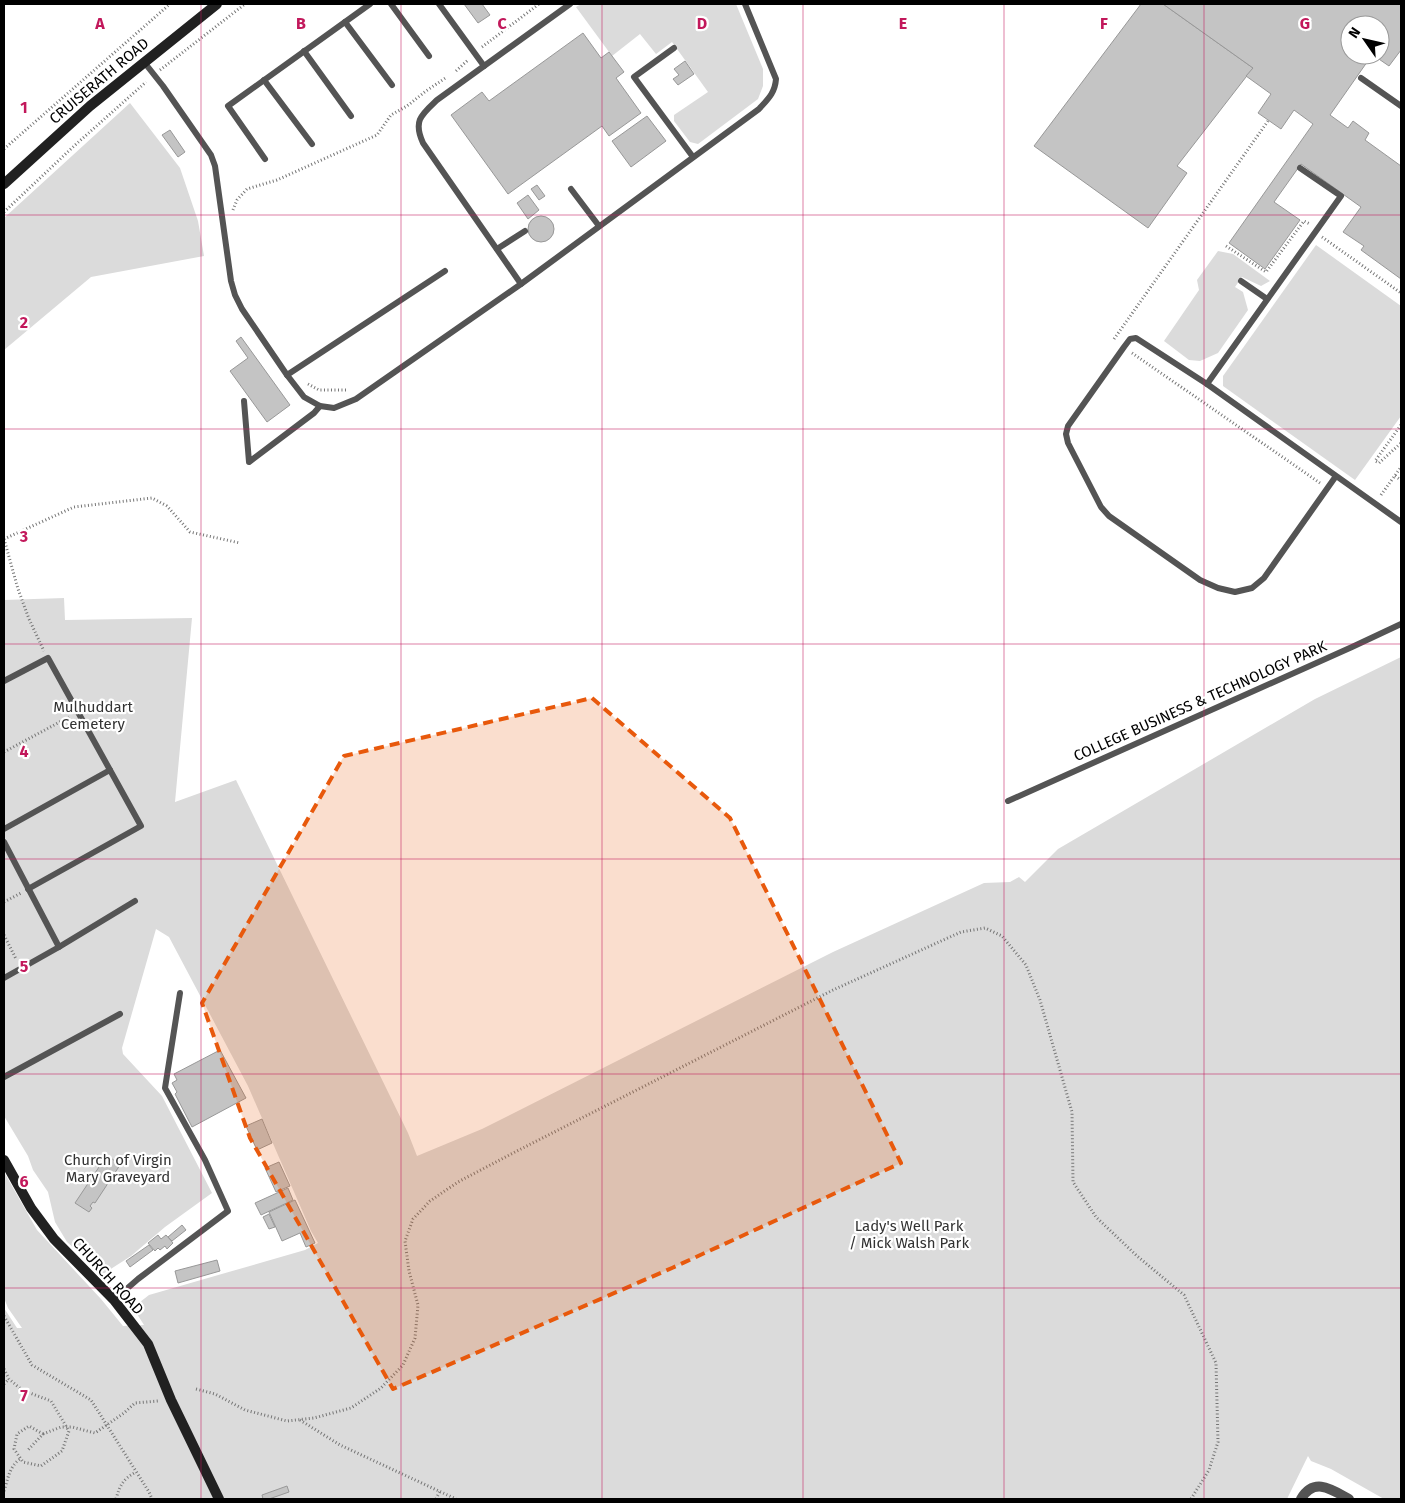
<svg xmlns="http://www.w3.org/2000/svg" width="1405" height="1503" font-family="'Fira Sans',sans-serif">
<rect width="100%" height="100%" fill="#fff"/>
<!-- green -->
<g fill="#dbdbdb">
<path d="M581 4H736L763 69V86L758 99 698 144 690 142 674 121V115L708 92 672 42 656 54 640 34 612 56 576 7Z"/>
<path d="M130 103 180 168 198 221 204 256 91 277 4 350V218Z"/>
<path d="M1316 245 1401 306V416L1355 480 1223 386V376Z"/>
<path d="M1218 251 1233 254 1270 281 1261 286 1242 277 1235 287 1243 292 1248 310 1218 353 1200 361 1189 360 1164 341 1199 290 1197 280Z"/>
<path d="M64 598 65 620 192 618 175 802 236 780 408 1133 417 1156 482 1129 833 952 984 883 1010 882 1019 877 1025 882 1058 849 1315 699 1401 657V1499H1384L1331 1469 1311 1461 1308 1456 1287 1499H4V1308L17 1328H22L8 1308 4 1298V1172L37 1230 101 1299 123 1326 144 1325 137 1314 140 1302 149 1295 305 1250 318 1243 311 1231 248 1086 169 937 156 929 122 1048 123 1054 162 1096 212 1193 165 1227 131 1256 103 1274 67 1242 55 1222 48 1192 33 1170 28 1156 4 1116V600Z"/>
</g>
<!-- building -->
<g fill="#c4c4c4" stroke="#989898">
<path d="M464 4H482L490 15 478 23Z"/>
<path d="M1141 4H1163L1253 68 1177 166 1187 173 1148 228 1034 146Z"/>
<path d="M1163 4H1401V50L1389 66 1373 55H1380V25H1350V55H1372L1330 115 1348 128 1353 121 1369 133 1365 140 1401 166V279L1361 250 1364 246 1343 232 1361 207 1301 164 1274 202 1300 220 1265 269 1229 243 1313 124 1294 110 1281 129 1258 113 1271 94 1246 76 1253 68Z"/>
<path d="M583 33 601 58 609 52 624 72 616 78 641 113 609 136 602 126 508 194 451 115 482 92 489 101Z"/>
<path d="M685 61 694 74 678 85 673 79 679 75 674 69Z"/>
<path d="M647 116 666 141 631 167 612 141Z"/>
<path d="M170 130 185 152 178 157 162 135Z"/>
<path d="M537 185 545 196 539 200 531 189Z"/>
<path d="M528 195 539 210 528 219 517 203Z"/>
<circle cx="541" cy="229" r="13"/>
<path d="M241 337 290 405 267 422 230 371 248 358 236 341Z"/>
<path d="M220 1050 246 1098 192 1127 175 1094 177 1092 172 1083 177 1080 174 1074Z"/>
<path d="M262 1119 272 1143 257 1150 246 1126Z"/>
<path d="M107 1155 120 1165 95 1203 93 1202 90 1206 92 1208 89 1212 75 1203Z"/>
<path d="M279 1162 290 1186 276 1192 265 1168Z"/>
<path d="M288 1188 293 1200 261 1215 255 1203Z"/>
<path d="M295 1200 315 1243 306 1247 300 1233 282 1241 269 1212Z"/>
<path d="M269 1214 275 1227 269 1229 263 1217Z"/>
<path d="M182 1225 186 1230 172 1241 168 1237Z"/>
<path d="M158 1235 161 1239 166 1235 173 1243 167 1249 165 1246 160 1250 158 1248 155 1251 148 1243Z"/>
<path d="M149 1245 153 1250 130 1267 126 1261Z"/>
<path d="M217 1260 220 1271 178 1283 175 1271Z"/>
<path d="M287 1486 289 1492 269 1499H263L262 1495Z"/>
</g>
<g fill="none" stroke-linecap="round" stroke-linejoin="round">
<!-- path -->
<g stroke="#767676" stroke-width="3" stroke-dasharray="1 2.5" stroke-linecap="butt">
<path d="M482 47 539 4"/>
<path d="M160 70 245 4"/>
<path d="M456 71 468 60"/>
<path d="M4 149 170 4"/>
<path d="M233 210 237 200 247 189 277 180 377 135 391 115 407 106 426 91 447 77"/>
<path d="M4 212 74 146 146 82"/>
<path d="M1322 237 1401 293"/>
<path d="M1226 246 1266 272 1304 221 1310 224"/>
<path d="M1114 339 1268 121"/>
<path d="M1132 353 1320 483"/>
<path d="M308 384 319 390H348"/>
<path d="M1401 425 1375 461 1379 463 1401 443"/>
<path d="M1395 476 1401 480"/>
<path d="M1381 495 1401 467"/>
<path d="M4 539 74 507 152 498 167 506 190 532 240 543"/>
<path d="M4 539 18 589 29 619 44 651"/>
<path d="M4 752 69 717"/>
<path d="M4 902 21 893"/>
<path d="M4 935 16 959"/>
<path d="M4 1316 32 1365 91 1400 149 1492 152 1499"/>
<path d="M4 1369 9 1379 22 1390 51 1401 69 1431 62 1451 41 1466 23 1462 14 1449 17 1434 29 1426 43 1434 27 1451"/>
<path d="M4 1384 9 1379"/>
<path d="M196 1389 215 1394 245 1410 287 1421 314 1418 351 1408 381 1388 403 1365 415 1338 418 1305 409 1271 405 1241 413 1219 430 1201 458 1182 515 1152 833 990 961 932 985 928 1002 936 1026 965 1040 1000 1072 1112 1073 1182 1096 1217 1137 1256 1184 1295 1216 1363 1218 1442 1209 1470 1191 1499"/>
<path d="M300 1420 340 1445 456 1499"/>
<path d="M43 1434 61 1427H72L95 1433 124 1413 135 1403 158 1401"/>
<path d="M4 1491C8 1479 9 1467 20 1459"/>
<path d="M116 1499C120 1485 123 1479 136 1472"/>
<path d="M436 1499 440 1491"/>
</g>
<!-- lane -->
<g stroke="#545454" stroke-width="6">
<path d="M391 4 429 56"/>
<path d="M439 4 484 66"/>
<path d="M345 22 392 85"/>
<path d="M674 48 634 77 693 157"/>
<path d="M304 51 351 116"/>
<path d="M144 62 163 86 211 155 215 166 231 281 235 295 242 309 287 375 304 397 320 406 334 408 356 399 521 284 759 109C768 99 775 93 776 79L745 4"/>
<path d="M1361 78 1401 106"/>
<path d="M264 80 312 144"/>
<path d="M265 159 228 106 370 4"/>
<path d="M571 189 599 226"/>
<path d="M497 249 525 231"/>
<path d="M1241 281 1267 299"/>
<path d="M521 284 423 143C413 121 421 115 437 100L570 4"/>
<path d="M287 375 445 271"/>
<path d="M1207 384 1341 196 1300 168"/>
<path d="M244 401 249 462 314 413 320 406"/>
<path d="M1336 476 1264 578 1252 588 1235 592 1218 588 1200 580 1109 516 1101 507 1068 443 1066 434 1068 426 1124 347 1130 339 1136 338 1207 384 1401 522"/>
<path d="M4 681 48 658 141 826 28 889"/>
<path d="M1008 801 1352 647 1401 624"/>
<path d="M4 829 110 770"/>
<path d="M4 842 59 947 4 978"/>
<path d="M59 947 135 901"/>
<path d="M4 1077 120 1014"/>
<path d="M114 1300 138 1279 228 1211 205 1160 165 1088 180 993"/>
</g>
<!-- street -->
<path stroke="#545454" stroke-width="10" d="M1301 1499C1314 1477 1331 1489 1349 1499"/>
<!-- secondary -->
<g stroke="#212121" stroke-width="10">
<path d="M4 184 90 106 217 4"/>
<path d="M4 1160 31 1208 54 1239 114 1300 148 1344 171 1400 219 1499"/>
</g>
</g>
<!-- marked area -->
<path fill="#e8590c" fill-opacity="0.2" stroke="#e8590c" stroke-width="4" stroke-dasharray="10 6" stroke-linejoin="round" d="M592 698 730 818 901 1163 672 1268 393 1389 250 1138 202 1003 344 756Z"/>
<!-- grid -->
<path fill="none" stroke="#c2185b" stroke-width="1" stroke-opacity="0.55" d="M201 4V1499M401 4V1499M602 4V1499M803 4V1499M1004 4V1499M1204 4V1499M4 215H1401M4 429H1401M4 644H1401M4 859H1401M4 1074H1401M4 1288H1401"/>
<g text-anchor="middle" stroke-width="4.5" stroke-linejoin="round" paint-order="stroke">
<!-- street labels -->
<g font-size="15" fill="#000" stroke="#fff">
<text transform="translate(99 81) rotate(-40)" y="5">CRUISERATH ROAD</text>
<text transform="translate(1200 701) rotate(-24)" y="5">COLLEGE BUSINESS &amp; TECHNOLOGY PARK</text>
<text transform="translate(108 1276) rotate(48)" y="5">CHURCH ROAD</text>
</g>
<!-- park labels -->
<g font-size="15" fill="#323232" stroke="#fff">
<text x="93" y="712">Mulhuddart<tspan x="93" dy="17">Cemetery</tspan></text>
<text x="118" y="1165">Church of Virgin<tspan x="118" dy="17">Mary Graveyard</tspan></text>
<text x="909" y="1231">Lady's Well Park<tspan x="909" dy="17">/ Mick Walsh Park</tspan></text>
</g>
</g>
<g font-size="16" text-anchor="middle" font-weight="bold" fill="#c2185b" stroke="#fff" stroke-width="4.5" stroke-linejoin="round" paint-order="stroke">
<text x="100" y="29">A</text>
<text x="301" y="29">B</text>
<text x="502" y="29">C</text>
<text x="702" y="29">D</text>
<text x="903" y="29">E</text>
<text x="1104" y="29">F</text>
<text x="1305" y="29">G</text>
<text x="24" y="113">1</text>
<text x="24" y="328">2</text>
<text x="24" y="542">3</text>
<text x="24" y="757">4</text>
<text x="24" y="972">5</text>
<text x="24" y="1187">6</text>
<text x="24" y="1401">7</text>
</g>
<!-- border -->
<rect width="1405" height="1503" fill="none" stroke="#000000" stroke-width="10"/>
<!-- north arrow -->
<g transform="translate(1365 40) rotate(304)"><circle r="24" fill="#ffffff" stroke="#999999"/>
<path d="M0-4L9 19L0 12L-9 19Z" fill="#000000"/>
<text y="-8" font-size="14" font-weight="bold" text-anchor="middle" fill="#000000">N</text>
</g>
</svg>
